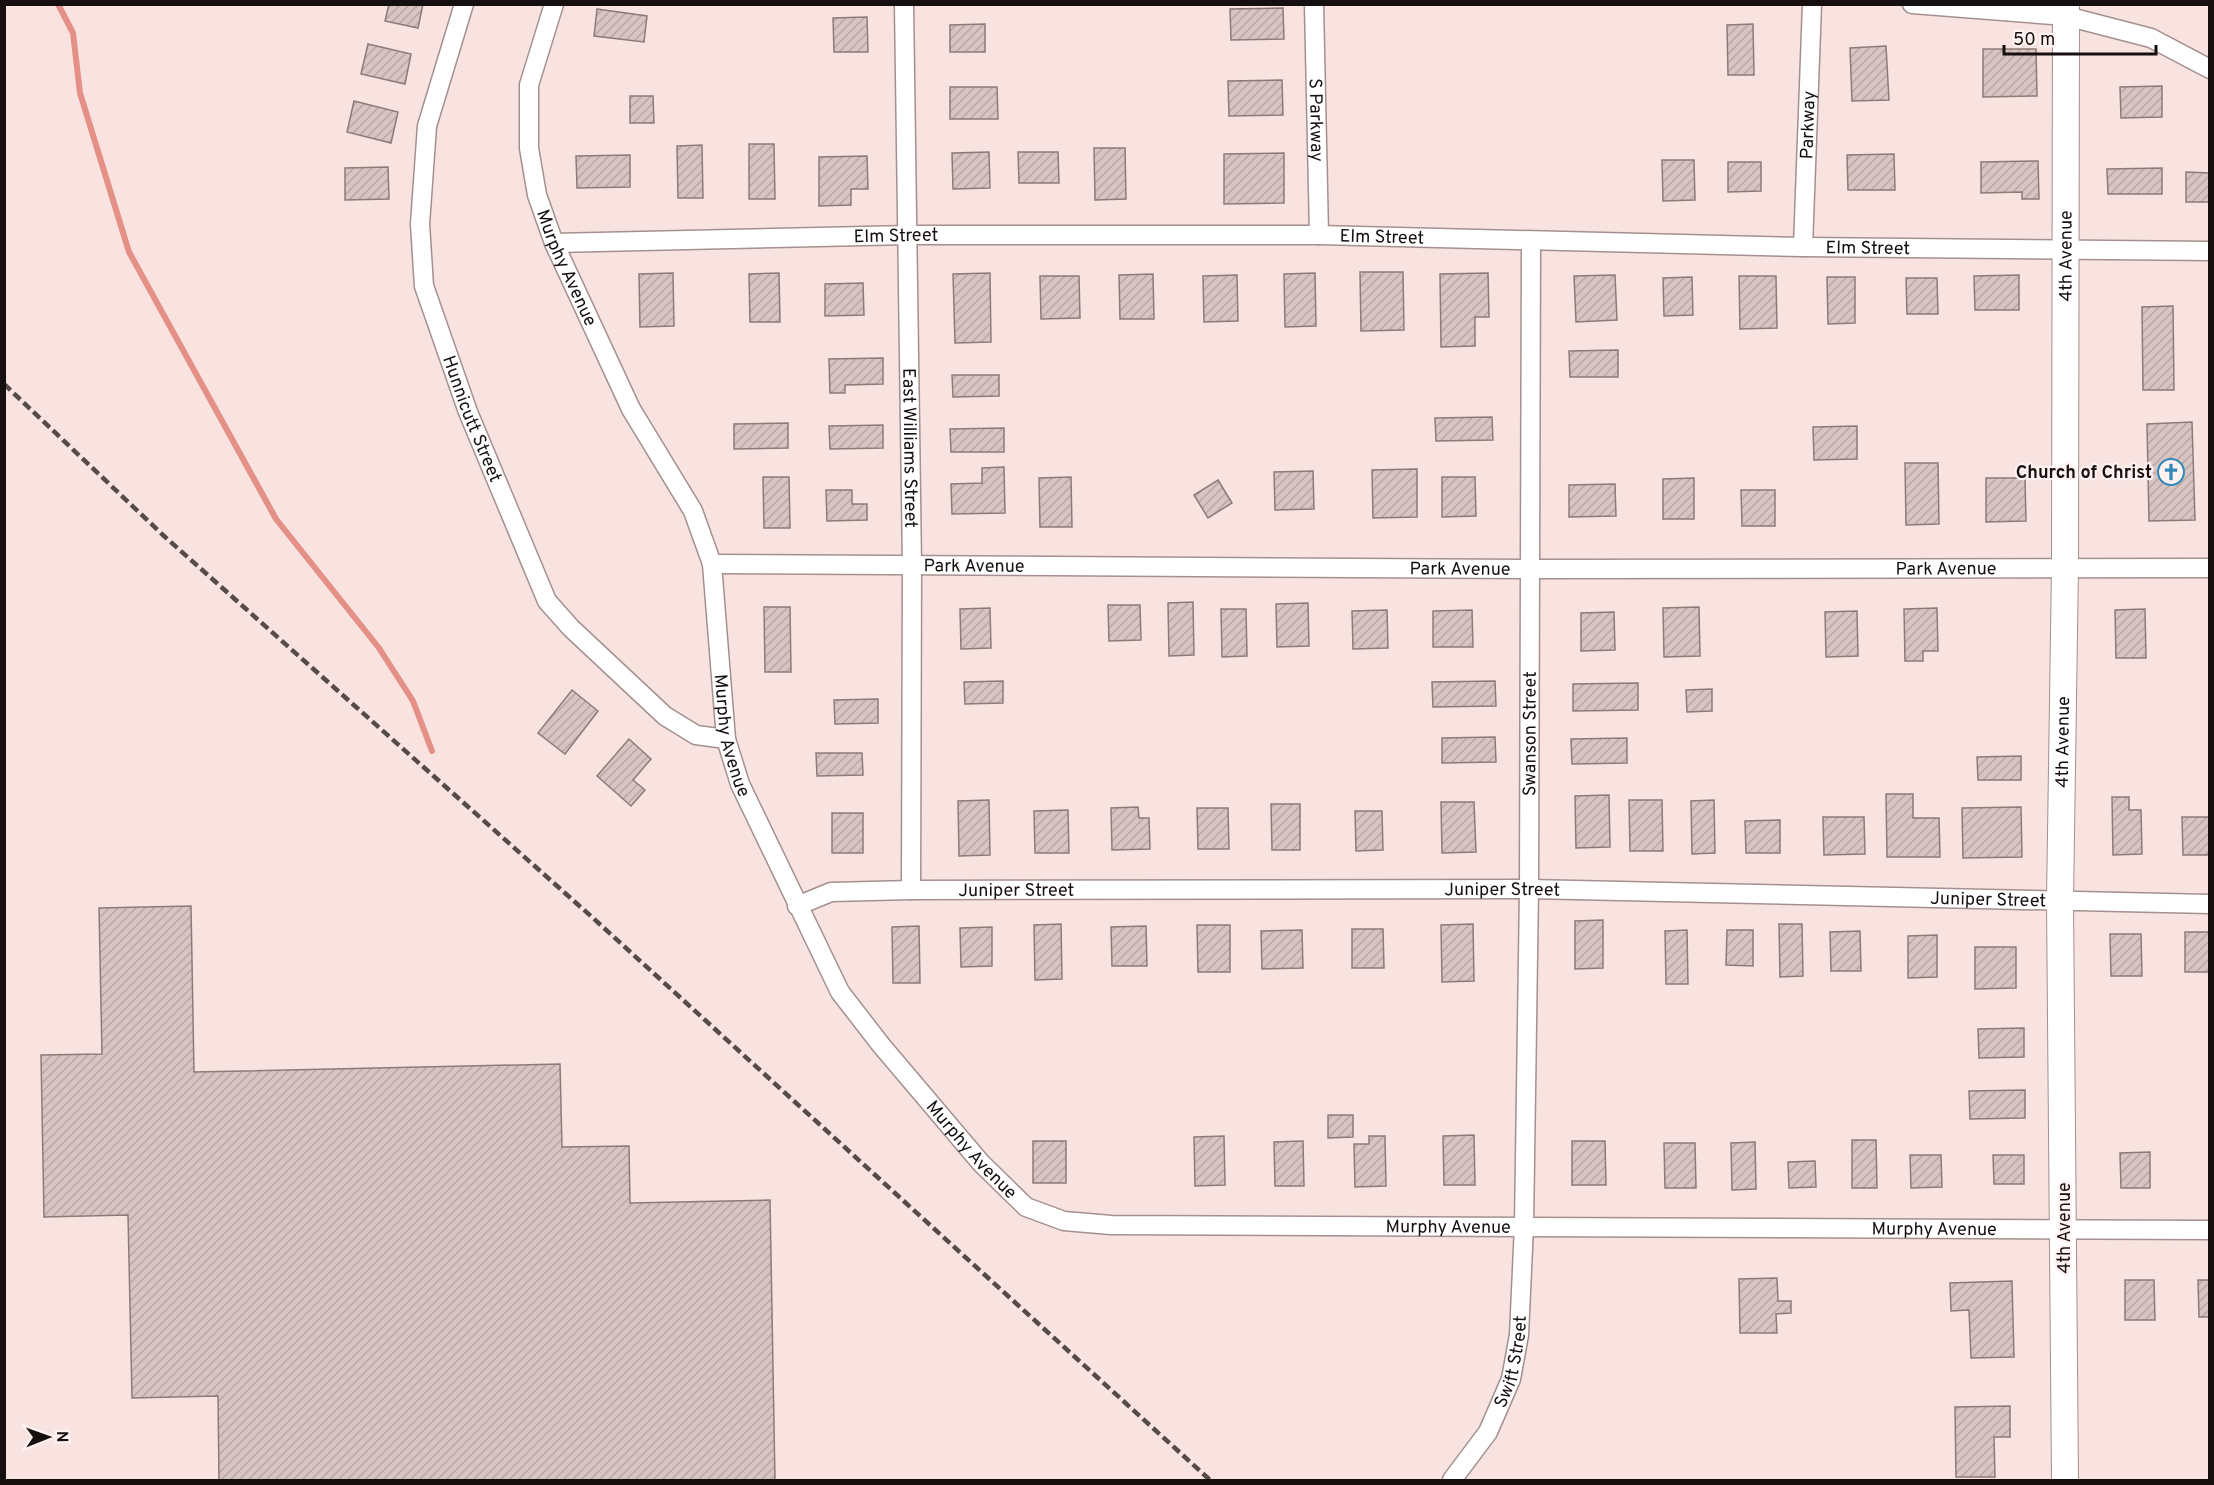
<svg xmlns="http://www.w3.org/2000/svg" width="2214" height="1485" font-family="Overpass,sans-serif">
<defs>
<pattern id="building-hatch" width="6" height="6" patternUnits="userSpaceOnUse" patternTransform="scale(1.5)"><rect width="6" height="6" fill="#d8c4c1"/><path d="M-1 1l2-2M0 6l6-6M5 7l2-2" fill="none" stroke="#b9a7a5"/></pattern>
</defs>
<rect width="100%" height="100%" fill="#f8e3e0"/>
<g fill="none" stroke-linecap="round" stroke-linejoin="round">
<!-- stream -->
<path stroke="#e49087" stroke-width="6" d="M58 4 73 33 80 93 129 252 276 519 379 648 413 701 432 751"/>
</g>
<!-- building -->
<g fill="url(#building-hatch)" stroke="#8d7b78" stroke-width="1.5">
<path d="M389 4H423L418 28 385 21Z"/>
<path d="M1283 8 1284 39 1231 40 1230 9Z"/>
<path d="M597 9 647 16 644 42 594 36Z"/>
<path d="M867 17 868 52H834L833 18Z"/>
<path d="M985 24V52H950V25Z"/>
<path d="M1753 24 1754 75H1728L1727 25Z"/>
<path d="M368 44 411 54 405 84 361 74Z"/>
<path d="M1886 46 1889 100 1852 101 1850 48Z"/>
<path d="M1983 49H2036L2037 96 1983 97Z"/>
<path d="M1282 80 1283 115 1229 116 1228 81Z"/>
<path d="M2162 86V117L2121 118 2120 87Z"/>
<path d="M950 87H997L998 119H950Z"/>
<path d="M630 96H653L654 123H630Z"/>
<path d="M354 101 398 112 391 143 347 132Z"/>
<path d="M749 144H774L775 199H749Z"/>
<path d="M702 145 703 198H678L677 146Z"/>
<path d="M1094 148H1125L1126 199 1095 200Z"/>
<path d="M989 152 990 188 953 189 952 153Z"/>
<path d="M1018 152H1058L1059 183H1019Z"/>
<path d="M1284 153V203L1224 204V154Z"/>
<path d="M1894 154 1895 190H1848L1847 155Z"/>
<path d="M630 155V187L577 188 576 156Z"/>
<path d="M867 156 868 189H851V205L819 206V157Z"/>
<path d="M1662 160H1694L1695 200 1663 201Z"/>
<path d="M2038 161 2039 199H2022V192L1981 193V162Z"/>
<path d="M1728 162H1761V191L1728 192Z"/>
<path d="M388 167 389 199 345 200V168Z"/>
<path d="M2162 168V194H2108L2107 169Z"/>
<path d="M2186 172 2210 173V202H2186Z"/>
<path d="M1360 272H1403L1404 330 1361 331Z"/>
<path d="M673 273 674 326 640 327 639 274Z"/>
<path d="M779 273 780 322H750L749 274Z"/>
<path d="M990 273 991 342 955 343 953 274Z"/>
<path d="M1315 273 1316 326 1285 327 1284 274Z"/>
<path d="M1488 273 1489 317H1475V346L1441 347 1440 274Z"/>
<path d="M1153 274 1154 319H1120L1119 275Z"/>
<path d="M1237 275 1238 321 1204 322 1203 276Z"/>
<path d="M1615 275 1617 320 1576 322 1574 276Z"/>
<path d="M2019 275V310H1975L1974 276Z"/>
<path d="M1040 276H1079L1080 318 1041 319Z"/>
<path d="M1739 276H1776L1777 328 1740 329Z"/>
<path d="M1692 277 1693 315 1664 316 1663 278Z"/>
<path d="M1827 277H1855V323L1828 324Z"/>
<path d="M1906 278H1937L1938 314H1907Z"/>
<path d="M863 283 864 315 825 316V284Z"/>
<path d="M2173 306 2174 390H2143L2142 307Z"/>
<path d="M1618 350V377H1570L1569 351Z"/>
<path d="M883 358V384L845 385V393H830L829 359Z"/>
<path d="M952 375H999V396L953 397Z"/>
<path d="M1492 417 1493 440 1436 441 1435 418Z"/>
<path d="M2192 422 2195 520 2149 521 2147 424Z"/>
<path d="M788 423V448L734 449V424Z"/>
<path d="M883 425V448L830 449 829 426Z"/>
<path d="M1857 426V459L1814 460 1813 427Z"/>
<path d="M1004 428V452H951L950 429Z"/>
<path d="M1905 463H1938L1939 524 1906 525Z"/>
<path d="M1004 467 1005 513 952 514 951 484 982 483V468Z"/>
<path d="M1417 469V517L1373 518 1372 470Z"/>
<path d="M1313 471 1314 509 1275 510 1274 472Z"/>
<path d="M763 477H789L790 528H764Z"/>
<path d="M1071 477 1072 527H1040L1039 478Z"/>
<path d="M1442 477H1475L1476 516 1442 517Z"/>
<path d="M1694 478V519H1663V479Z"/>
<path d="M1986 478H2025L2026 521 1986 522Z"/>
<path d="M1218 480 1232 503 1208 518 1194 495Z"/>
<path d="M1615 484 1616 516 1569 517V485Z"/>
<path d="M826 490H852V504H867V520L827 521Z"/>
<path d="M1741 490H1775V526H1742Z"/>
<path d="M1193 602 1194 655 1169 656 1168 603Z"/>
<path d="M1308 603 1309 646 1277 647 1276 604Z"/>
<path d="M1108 605H1140L1141 640 1109 641Z"/>
<path d="M764 607H790L791 672H765Z"/>
<path d="M1699 607 1700 656 1664 657 1663 608Z"/>
<path d="M990 608 991 648 961 649 960 609Z"/>
<path d="M1937 608 1938 651H1923V661H1905L1904 609Z"/>
<path d="M1221 609H1246L1247 656 1222 657Z"/>
<path d="M2145 609 2146 658H2116L2115 610Z"/>
<path d="M1387 610 1388 648 1353 649 1352 611Z"/>
<path d="M1472 610 1473 647H1433V611Z"/>
<path d="M1857 611 1858 656 1826 657 1825 612Z"/>
<path d="M1614 612 1615 650 1581 651V613Z"/>
<path d="M1003 681V703L965 704 964 682Z"/>
<path d="M1495 681 1496 706 1433 707 1432 682Z"/>
<path d="M1638 683V710L1573 711V684Z"/>
<path d="M1712 689V711L1687 712 1686 690Z"/>
<path d="M572 690 598 711 565 754 538 733Z"/>
<path d="M878 699V723L835 724 834 700Z"/>
<path d="M1495 737 1496 762 1442 763V738Z"/>
<path d="M1627 738V763L1572 764 1571 739Z"/>
<path d="M629 739 651 759 633 780 645 790 631 806 597 776Z"/>
<path d="M816 753H862L863 775 817 776Z"/>
<path d="M2021 756V780H1978L1977 757Z"/>
<path d="M1886 794H1913V818H1939L1940 857H1887Z"/>
<path d="M1609 795 1610 847 1576 848 1575 796Z"/>
<path d="M2112 797H2129V810H2141L2142 854 2113 855Z"/>
<path d="M989 800 990 855 959 856 958 801Z"/>
<path d="M1629 800H1662L1663 851H1630Z"/>
<path d="M1714 800 1715 853 1692 854 1691 801Z"/>
<path d="M1441 802H1474L1476 852 1442 853Z"/>
<path d="M1271 804H1300V850H1272Z"/>
<path d="M1138 807 1139 818H1149L1150 849 1112 850 1111 808Z"/>
<path d="M2021 807 2022 857 1963 858 1962 808Z"/>
<path d="M1197 808H1228L1229 849H1198Z"/>
<path d="M1068 810 1069 853H1035L1034 811Z"/>
<path d="M1355 811H1382L1383 850 1356 851Z"/>
<rect x="832" y="813" width="31" height="40"/>
<path d="M1823 817H1864L1865 854 1824 855Z"/>
<path d="M2182 817H2210V855H2183Z"/>
<path d="M1780 820V853H1746L1745 821Z"/>
<path d="M191 906 194 1072 560 1064 562 1147 629 1146 630 1203 770 1200 775 1480H219L218 1396 132 1398 128 1215 44 1217 41 1055 102 1054 99 908Z"/>
<path d="M1603 920V968L1575 969V921Z"/>
<path d="M1061 924 1062 979 1035 980 1034 925Z"/>
<path d="M1473 924 1474 981 1442 982 1441 925Z"/>
<path d="M1779 924H1802L1803 976 1780 977Z"/>
<path d="M1197 925H1230V972H1198Z"/>
<path d="M919 926 920 983H893L892 927Z"/>
<path d="M1146 926 1147 966H1112L1111 927Z"/>
<path d="M992 927V966L961 967 960 928Z"/>
<path d="M1352 929H1383L1384 968H1352Z"/>
<path d="M1302 930 1303 968 1262 969 1261 931Z"/>
<path d="M1687 930 1688 984H1666L1665 931Z"/>
<path d="M1727 930H1753V966L1726 965Z"/>
<path d="M1860 931 1861 971H1831L1830 932Z"/>
<rect x="2185" y="932" width="25" height="40"/>
<path d="M2110 934H2141L2142 976H2111Z"/>
<path d="M1937 935V977L1908 978V936Z"/>
<path d="M1975 947H2016V988L1975 989Z"/>
<path d="M2024 1028V1057L1979 1058 1978 1029Z"/>
<path d="M2025 1090V1118L1970 1119 1969 1091Z"/>
<path d="M1328 1115H1353V1137L1328 1138Z"/>
<path d="M1474 1135 1475 1185H1444L1443 1136Z"/>
<path d="M1224 1136 1225 1185 1195 1186 1194 1137Z"/>
<path d="M1369 1136H1385L1386 1186 1355 1187 1354 1144H1369Z"/>
<path d="M1852 1140H1876L1877 1188H1852Z"/>
<rect x="1033" y="1141" width="33" height="42"/>
<path d="M1303 1141 1304 1186H1275L1274 1142Z"/>
<path d="M1572 1141H1605L1606 1185H1572Z"/>
<path d="M1755 1142 1756 1189 1732 1190 1731 1143Z"/>
<path d="M1664 1143H1695L1696 1188H1665Z"/>
<path d="M2150 1152V1188H2121L2120 1153Z"/>
<path d="M1910 1155H1941L1942 1187 1911 1188Z"/>
<path d="M1993 1155H2024V1184H1994Z"/>
<path d="M1815 1161 1816 1187 1789 1188 1788 1162Z"/>
<path d="M1777 1278 1778 1301H1791V1313L1776 1314 1777 1333H1740L1739 1279Z"/>
<path d="M2125 1280H2154L2155 1320H2125Z"/>
<path d="M2198 1280H2210V1317H2199Z"/>
<path d="M2012 1281 2014 1357 1971 1358 1969 1310 1951 1311 1950 1283Z"/>
<path d="M2010 1406V1437H1994L1995 1477H1956L1955 1407Z"/>
</g>
<g fill="none" stroke-linecap="round" stroke-linejoin="round">
<defs>
<g id="street">
<path id="s1" d="M464 4 427 126 420 224 424 286 468 412 547 601 571 628 665 716 696 735 726 739"/>
<path id="s2" d="M554 4 529 85V148L537 195 554 243 631 409 693 511 712 564 726 739 740 784 840 992 881 1045 981 1163 1026 1207 1064 1221 1111 1225 2210 1230"/>
<path id="s3" d="M904 4 912 566 911 890"/>
<path id="s4" d="M1314 4 1319 235"/>
<path d="M1912 4 2066 16 2151 38 2210 69"/>
<path id="s5" d="M554 243 909 235H1319L1803 247 2210 251"/>
<path id="s6" d="M1803 247 1812 4"/>
<path id="s7" d="M712 564 1531 569 2210 568"/>
<path id="s8" d="M797 906 831 892 911 890 1529 889 2210 904"/>
<path id="s9" d="M1452 1480 1488 1432 1511 1379 1519 1335 1524 1226 1529 889 1531 242"/>
</g>
<g id="secondary">
<path id="s10" d="M2065 1480 2060 901 2065 567 2066 4"/>
</g>
</defs>
<!-- street casing -->
<use href="#street" stroke="#a4908e" stroke-width="21"/>
<!-- secondary casing -->
<use href="#secondary" stroke="#a4908e" stroke-width="28"/>
<!-- street -->
<use href="#street" stroke="#fff" stroke-width="18"/>
<!-- secondary -->
<use href="#secondary" stroke="#fff" stroke-width="26"/>
<!-- rail -->
<path stroke="#564b4a" stroke-width="4.5" stroke-dasharray="9 4.5" stroke-linecap="butt" d="M4 384 164 536 593 918 1210 1480"/>
</g>
<!-- icons -->
<defs>
<symbol id="church-ring" viewBox="-11 -11 22 22"><circle r="9.5" fill="#fff2f0" stroke="#3289b8" stroke-width="1.5"/><path d="M-1.2-6h2.4v3.5h3.3v2.4h-3.3V6h-2.4V-.1h-3.3v-2.4h3.3Z" fill="#3289b8"/></symbol>
</defs>
<g fill-rule="evenodd">
<use href="#church-ring" x="2156" y="457" width="30" height="30"/>
</g>
<g text-anchor="middle" stroke-width="4.5" stroke-linejoin="round" paint-order="stroke">
<!-- street labels -->
<g font-size="18" fill="#160f0f" stroke="#fff2f0">
<text dy="6" stroke="none"><textPath href="#s4" startOffset="116">S Parkway</textPath></text>
<text dy="6" stroke="none"><textPath href="#s6" startOffset="122">Parkway</textPath></text>
<text dy="6" stroke="none"><textPath href="#s5" startOffset="342">Elm Street</textPath></text>
<text dy="6" stroke="none"><textPath href="#s5" startOffset="828">Elm Street</textPath></text>
<text dy="6" stroke="none"><textPath href="#s5" startOffset="1314">Elm Street</textPath></text>
<text dy="6" stroke="none"><textPath href="#s10" startOffset="1224">4th Avenue</textPath></text>
<text dy="6" stroke="none"><textPath href="#s2" startOffset="274">Murphy Avenue</textPath></text>
<text dy="6" stroke="none"><textPath href="#s1" startOffset="429">Hunnicutt Street</textPath></text>
<text dy="6" stroke="none"><textPath href="#s3" startOffset="444">East Williams Street</textPath></text>
<text dy="6" stroke="none"><textPath href="#s7" startOffset="262">Park Avenue</textPath></text>
<text dy="6" stroke="none"><textPath href="#s7" startOffset="1234">Park Avenue</textPath></text>
<text dy="6" stroke="none"><textPath href="#s7" startOffset="748">Park Avenue</textPath></text>
<text dy="6" stroke="none"><textPath href="#s9" startOffset="764">Swanson Street</textPath></text>
<text dy="6" stroke="none"><textPath href="#s2" startOffset="778">Murphy Avenue</textPath></text>
<text dy="6" stroke="none"><textPath href="#s10" startOffset="738">4th Avenue</textPath></text>
<text dy="6" stroke="none"><textPath href="#s8" startOffset="708">Juniper Street</textPath></text>
<text dy="6" stroke="none"><textPath href="#s8" startOffset="222">Juniper Street</textPath></text>
<text dy="6" stroke="none"><textPath href="#s8" startOffset="1194">Juniper Street</textPath></text>
<text dy="6" stroke="none"><textPath href="#s2" startOffset="1264">Murphy Avenue</textPath></text>
<text dy="6" stroke="none"><textPath href="#s2" startOffset="1768">Murphy Avenue</textPath></text>
<text transform="translate(2064 1228) rotate(-90)" y="6">4th Avenue</text>
<text dy="6" stroke="none"><textPath href="#s2" startOffset="2254">Murphy Avenue</textPath></text>
<text dy="6" stroke="none"><textPath href="#s9" startOffset="135">Swift Street</textPath></text>
</g>
<!-- poi labels -->
<g font-size="18" font-weight="bold" fill="#160f0f" stroke="#fff2f0" text-anchor="end">
<text x="2152" y="478">Church of Christ</text>
</g>
</g>
<!-- border -->
<rect width="2214" height="1485" fill="none" stroke="#160f0f" stroke-width="12"/>
<!-- north arrow -->
<g transform="translate(48 1437) rotate(89)" stroke="#fff2f0" stroke-width="4.5" paint-order="stroke">
<path d="M0-4.5L10 22L0 15L-10 22Z" fill="#160f0f"/>
<text y="-9" font-size="16" font-weight="bold" text-anchor="middle" fill="#160f0f">N</text>
</g>
<!-- scale -->
<path d="M2004 45v9h152v-9" fill="none" stroke="#160f0f" stroke-width="3"/>
<text x="2013" y="45" font-size="18" fill="#160f0f" stroke="#fff2f0" stroke-width="4.5" paint-order="stroke">50 m</text>
</svg>
